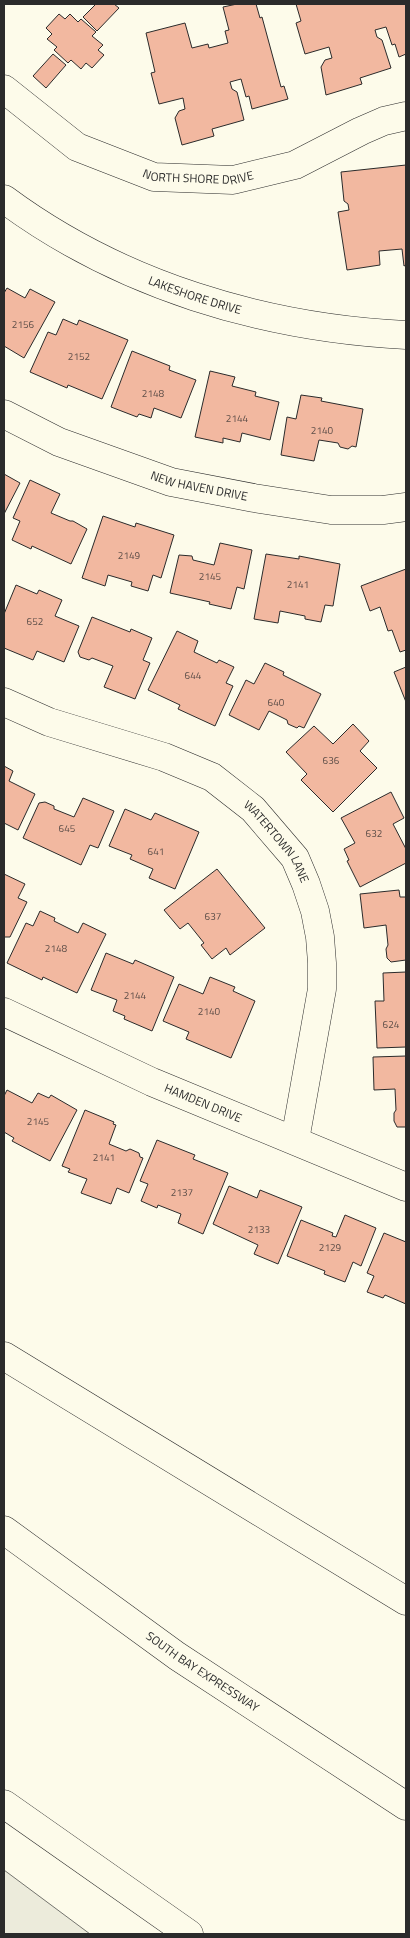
<svg xmlns="http://www.w3.org/2000/svg" width="410" height="1938" font-family="'Titillium Web',sans-serif">
<rect width="100%" height="100%" fill="#fdfbea"/>
<!-- green -->
<path fill="#ecebdb" stroke="#74746e" d="M4 1870 90 1934H4Z"/>
<!-- building -->
<g fill="#f2b8a0" stroke="#2b2b2b">
<path d="M96 4H114L119 8 97 31 83 17Z"/>
<path d="M237 4H256L260 18 262 17 281 87 284 86 288 99 252 109 249 96 246 97 241 79 230 82 232 89 237 92 244 120 212 129 214 136 182 145 175 118 179 111 185 109 183 98 159 104 151 73 155 72 146 33 185 23 192 48 208 44 209 48 228 43 225 31 229 30 223 7Z"/>
<path d="M296 4H406V54L399 57 395 44 392 45 386 27 375 30 377 37 382 40 391 68 360 78 362 84 326 95 321 67 325 60 332 58 329 47 305 54 296 23 301 21Z"/>
<path d="M59 14 65 19 70 14 78 22 81 19 96 32 92 36 103 45 98 50 104 55 92 68 86 63 81 69 71 60 68 63 54 50 57 47 47 39 52 34 46 28Z"/>
<path d="M53 54 66 65 46 88 33 76Z"/>
<path d="M406 165V265L404 266 402 249 379 251 380 265 347 270 338 212 349 210 348 204 344 201 341 172Z"/>
<path d="M7 288 25 298 30 289 55 302 24 358 4 346V293Z"/>
<path d="M63 319 77 325 79 320 128 340 102 399 68 385 67 388 30 372 48 332 56 335Z"/>
<path d="M132 351 170 366 169 370 196 380 181 418 154 408 151 418 139 414 137 417 111 407Z"/>
<path d="M210 371 235 377 232 386 256 392 255 396 279 402 270 440 242 433 240 442 223 438V443L195 437Z"/>
<path d="M301 395 322 398 321 401 363 409 356 447 352 446 348 449 340 447 338 443 319 440 314 461 281 455 287 417 296 419Z"/>
<path d="M4 474 20 483 4 514Z"/>
<path d="M30 480 60 494 51 513 70 521H73L87 529 71 564 32 546 31 549 12 540 20 521 13 518Z"/>
<path d="M103 516 135 527 136 523 174 535 161 578 153 575 148 591 131 586 132 582 108 575 105 586 82 578Z"/>
<path d="M220 543 252 550 244 589 237 587 231 609 209 604 210 602 170 593 179 555 192 556 193 560 214 565Z"/>
<path d="M266 554 299 559V556L340 564 333 606 325 605 321 622 305 619V616L280 611 278 623 254 619Z"/>
<path d="M406 569V650L400 652 392 630 388 631 380 607 370 611 361 586Z"/>
<path d="M16 585 37 594 39 590 62 600 55 616 79 626 64 662 37 651 33 660 4 648V614Z"/>
<path d="M92 617 130 632 131 629 152 638 143 660 150 663 135 699 104 687 113 666 92 658 89 660 80 657 78 652Z"/>
<path d="M177 631 198 641 194 652 217 663 219 660 234 667 226 683 233 686 215 726 178 709 180 705 148 690Z"/>
<path d="M265 663 284 672 283 675 321 694 304 728 299 726 297 728 288 724 287 720 269 711 259 730 229 715 246 680 254 684Z"/>
<path d="M406 667V702L394 672Z"/>
<path d="M353 724 369 741 360 751 377 768 333 812 301 780 307 774 286 752 314 726 333 744Z"/>
<path d="M4 766 13 771 9 781 35 794 18 830 4 823Z"/>
<path d="M391 792 404 818 393 824 406 849V863L360 887 347 861 349 860 344 849 355 843 341 818Z"/>
<path d="M83 798 114 811 98 848 90 845 81 865 23 838 39 803 45 802 54 806V809L74 817Z"/>
<path d="M125 809 151 820 155 813 199 832 175 889 149 878 153 869 130 859 132 855 109 846Z"/>
<path d="M217 869 265 928 230 955 226 948 212 959 201 945 204 943 188 923 180 929 164 910Z"/>
<path d="M4 874 25 884 18 898 27 902 10 937H4Z"/>
<path d="M399 890 400 897H406V960L391 962 387 958 386 949 388 945 386 925 364 928 360 894Z"/>
<path d="M40 911 55 918 54 921 78 933 83 923 106 934 77 993 43 977 42 980 7 963 26 923 33 926Z"/>
<path d="M106 953 133 964 135 960 174 977 152 1031 124 1019 125 1016 113 1011 117 1000 91 990Z"/>
<path d="M406 972V1047L377 1048 375 1001H384L383 973Z"/>
<path d="M210 977 235 987 233 991 255 1001 231 1058 186 1039 189 1032 163 1021 179 984 203 994Z"/>
<path d="M406 1056V1127H397L394 1121V1113L396 1110 395 1089 374 1090 373 1057Z"/>
<path d="M7 1090 32 1103 38 1093 49 1098 51 1095 77 1110 50 1161 12 1141 14 1138 4 1132V1096Z"/>
<path d="M85 1110 114 1122 113 1124 116 1125 109 1144 126 1151 130 1149 139 1153 140 1157 143 1158 129 1193 117 1188 111 1204 81 1193 87 1179 68 1172 70 1169 62 1166Z"/>
<path d="M157 1140 195 1155 193 1159 228 1173 203 1234 178 1223 181 1214 158 1205 157 1208 141 1201 148 1184 140 1181Z"/>
<path d="M229 1186 257 1198 260 1190 302 1207 278 1264 254 1254 258 1245 213 1224Z"/>
<path d="M345 1215 376 1228 361 1266 353 1262 345 1282 324 1274 325 1271 287 1256 301 1220 333 1233 332 1236 336 1237Z"/>
<path d="M384 1233 406 1242V1304L385 1295 383 1298 367 1292 374 1276 367 1273Z"/>
</g>
<g fill="none" stroke-linecap="round" stroke-linejoin="round">
<defs>
<g id="street">
<path id="s1" d="M4 89 77 147 154 177 233 180 295 165 361 131 384 121 406 116"/>
<path id="s2" d="M4 414 59 442 171 482 254 498 331 510H383L406 507"/>
<path id="s3" d="M4 702 49 722 164 757 212 777 253 809 295 858 306 884 315 911 320 937 322 963V989L295 1140"/>
<path id="s4" d="M4 1012 152 1082 406 1187"/>
</g>
<g id="secondary">
<path id="s5" d="M4 199C120 285 263 328 406 335"/>
</g>
<g id="highway">
<path d="M4 1356 406 1601"/>
<path id="s6" d="M4 1530 177 1656 406 1806"/>
<path d="M4 1804 189 1934"/>
</g>
</defs>
<!-- street casing -->
<use href="#street" stroke="#2b2b2b" stroke-width="29"/>
<!-- secondary casing -->
<use href="#secondary" stroke="#2b2b2b" stroke-width="29"/>
<!-- highway casing -->
<use href="#highway" stroke="#2b2b2b" stroke-width="29"/>
<!-- street -->
<use href="#street" stroke="#fdfbea" stroke-width="28"/>
<!-- secondary -->
<use href="#secondary" stroke="#fdfbea" stroke-width="28"/>
<!-- highway -->
<use href="#highway" stroke="#fdfbea" stroke-width="28"/>
</g>
<g text-anchor="middle" stroke-width="4" stroke-linejoin="round" paint-order="stroke">
<!-- number labels -->
<g font-size="10" fill="#5d4e48">
<text x="23" y="328">2156</text>
<text x="79" y="360">2152</text>
<text x="153" y="397">2148</text>
<text x="237" y="422">2144</text>
<text x="322" y="434">2140</text>
<text x="129" y="559">2149</text>
<text x="210" y="580">2145</text>
<text x="298" y="588">2141</text>
<text x="35" y="625">652</text>
<text x="193" y="679">644</text>
<text x="276" y="706">640</text>
<text x="331" y="764">636</text>
<text x="67" y="832">645</text>
<text x="374" y="837">632</text>
<text x="156" y="855">641</text>
<text x="213" y="920">637</text>
<text x="56" y="952">2148</text>
<text x="135" y="999">2144</text>
<text x="209" y="1015">2140</text>
<text x="391" y="1028">624</text>
<text x="38" y="1125">2145</text>
<text x="104" y="1161">2141</text>
<text x="182" y="1196">2137</text>
<text x="259" y="1233">2133</text>
<text x="330" y="1251">2129</text>
</g>
<!-- street labels -->
<g font-size="12" fill="#2b2b2b" stroke="#fdfbea">
<text dy="4" stroke="none"><textPath href="#s1" startOffset="220">NORTH SHORE DRIVE</textPath></text>
<text dy="4" stroke="none"><textPath href="#s5" startOffset="215">LAKESHORE DRIVE</textPath></text>
<text dy="4" stroke="none"><textPath href="#s2" startOffset="209">NEW HAVEN DRIVE</textPath></text>
<text dy="4" stroke="none"><textPath href="#s3" startOffset="314">WATERTOWN LANE</textPath></text>
<text dy="4" stroke="none"><textPath href="#s4" startOffset="219">HAMDEN DRIVE</textPath></text>
<text dy="4" stroke="none"><textPath href="#s6" startOffset="244">SOUTH BAY EXPRESSWAY</textPath></text>
</g>
</g>
<!-- border -->
<rect width="410" height="1938" fill="none" stroke="#2b2b2b" stroke-width="10"/>
</svg>
